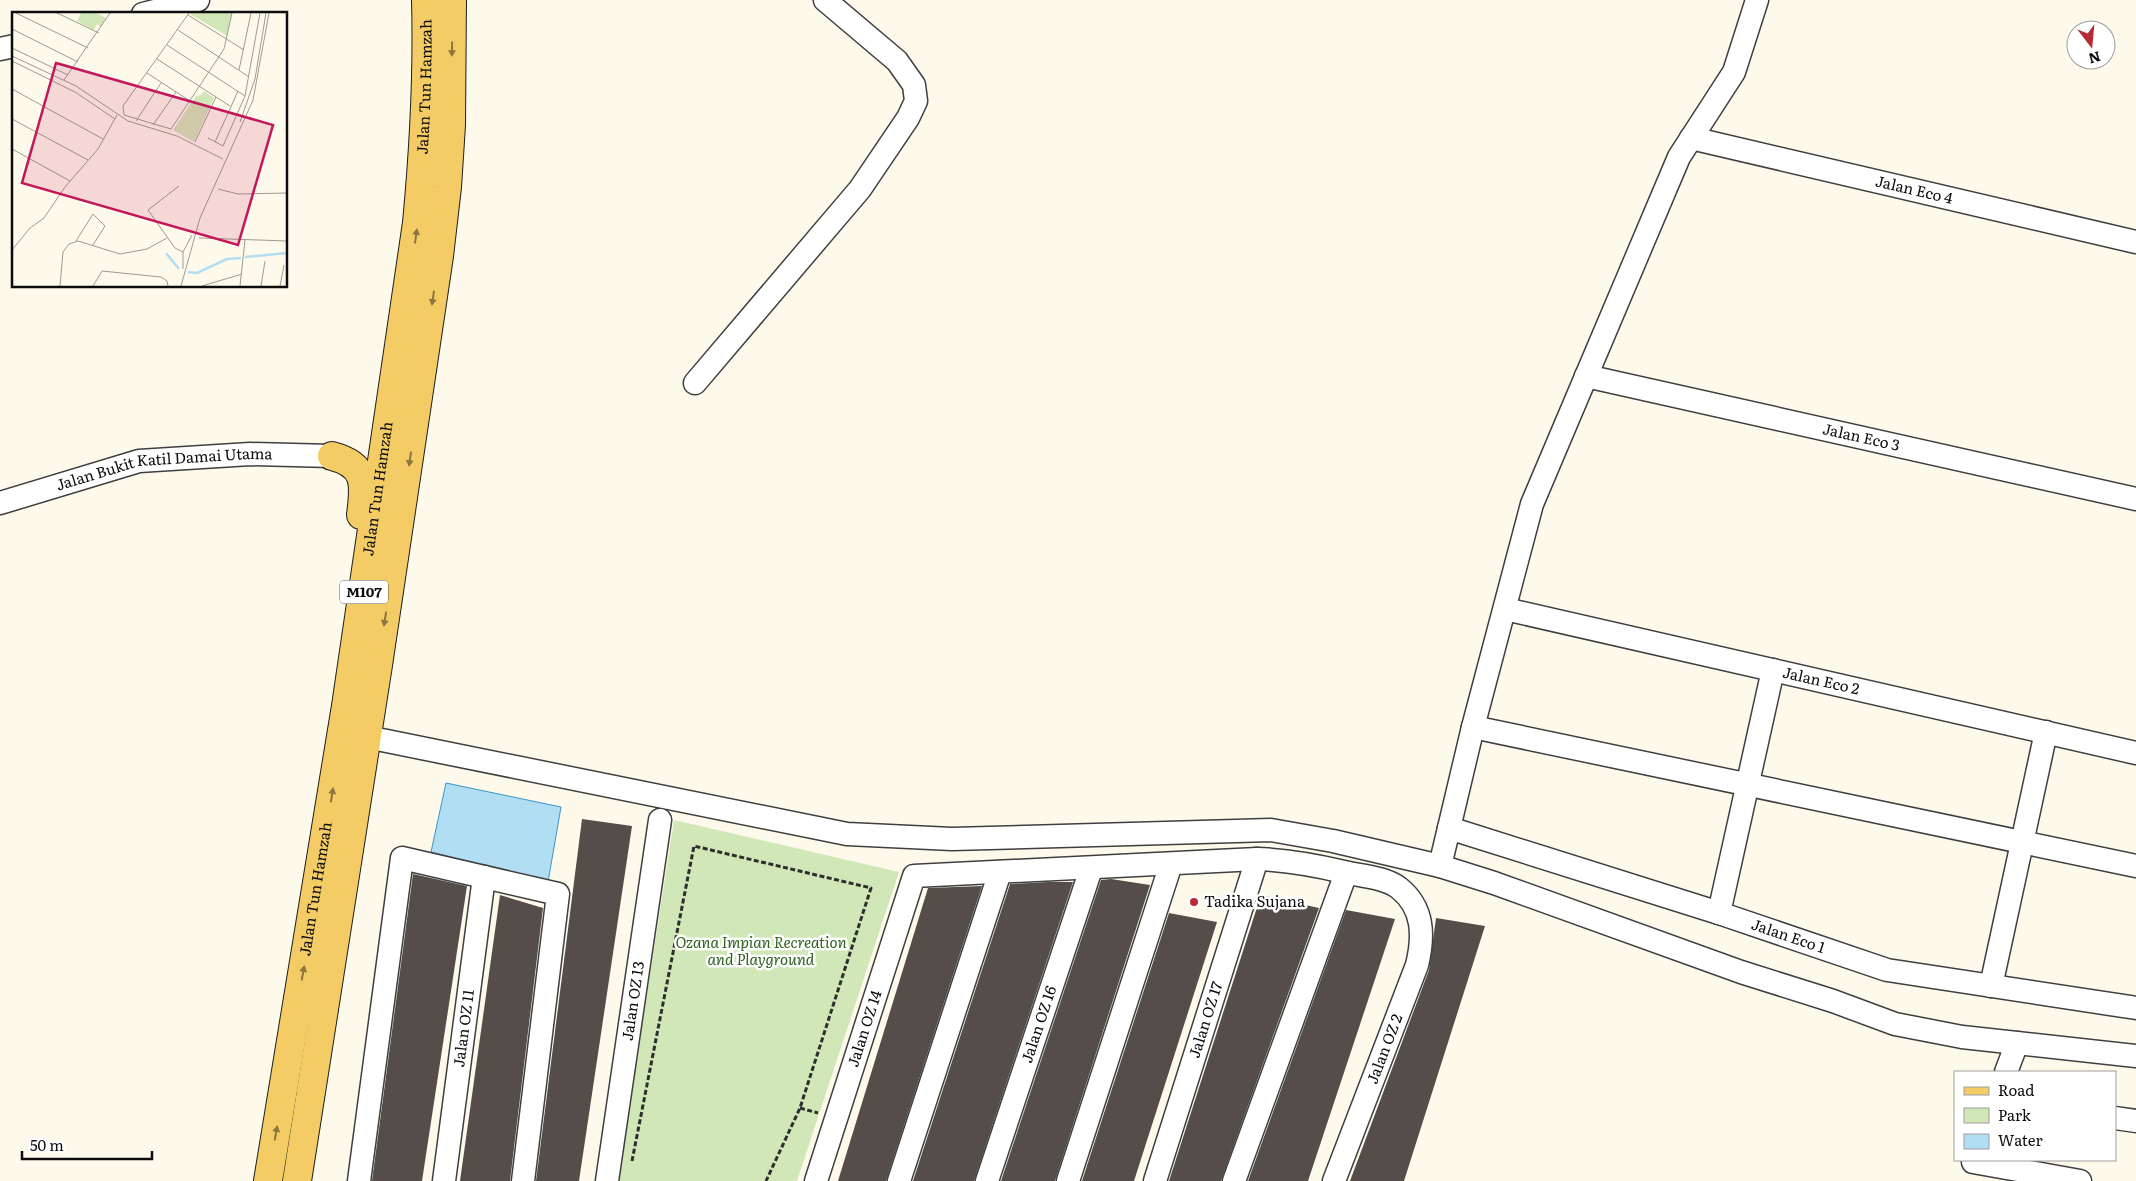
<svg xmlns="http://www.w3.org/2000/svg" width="2136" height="1181" font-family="Literata,serif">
<rect width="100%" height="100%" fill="#fefaeb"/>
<!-- green -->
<path fill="#d2e7b7" d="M674 820 899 872 797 1181H618Z"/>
<!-- water -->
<path fill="#b2def4" stroke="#3b95c8" d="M446 783 561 807 548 882 431 852Z"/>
<!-- building -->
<g fill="#544d49">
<path d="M582 819 632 826 579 1181H536Z"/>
<path d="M413 874 467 886 422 1181H372Z"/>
<path d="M1111 879 1150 885 1055 1181H1001L1101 880Z"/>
<path d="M1049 882H1073L974 1181H913L1010 884Z"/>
<path d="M982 886 886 1181H838L928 888Z"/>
<path d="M500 895 543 908 510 1181H460Z"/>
<path d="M1261 895 1319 908 1221 1181H1169Z"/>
<path d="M1346 910 1395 919 1308 1181H1248Z"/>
<path d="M1169 913 1217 922 1134 1181H1082Z"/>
<path d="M1436 918 1485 926 1404 1181H1350L1429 970Z"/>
</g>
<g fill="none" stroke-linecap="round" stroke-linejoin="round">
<defs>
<g id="minor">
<path d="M143 14 198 0"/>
<path d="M0 49 14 46"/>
<path id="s1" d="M1691 138 2136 242"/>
<path id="s2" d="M1586 376 2136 499"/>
<path d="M695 383 860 189 908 118 916 101 914 85 897 61 825 0"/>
<path id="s3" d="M0 503 139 461 250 454 332 456"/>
<path id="s4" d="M1505 609 2136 753"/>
<path d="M1473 727 2136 866"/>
<path d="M367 737 847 834 952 839 1271 830 1333 841 1440 866 1494 883 1741 972 1833 1001 1895 1024 1962 1037 2136 1056"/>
<path id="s5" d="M1449 828 1719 913 1887 970 2136 1008"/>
<path d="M1440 866 1473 727 1532 504 1679 157 1734 72 1757 0"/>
<path d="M1719 913 1773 670"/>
<path d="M1991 986 2046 732"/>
<path d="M2006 1072 2017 1043"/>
<path d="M2115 1118 2136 1121"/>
<path d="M1973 1162 2080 1181"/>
<path d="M359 1181 402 858 558 894 523 1181"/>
<path id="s6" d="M444 1181 484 877"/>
<path id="s7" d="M607 1181 660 820"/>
<path id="s8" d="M816 1181 914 876 1257 859C1287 860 1315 865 1344 872 1360 876 1385 877 1399 888 1424 908 1424 936 1417 965L1334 1181"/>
<path d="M899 1181 1000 872"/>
<path id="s9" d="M987 1181 1091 869"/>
<path d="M1068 1181 1171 864"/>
<path id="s10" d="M1155 1181 1257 859"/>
<path d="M1234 1181 1346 873"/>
</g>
<g id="major">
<path d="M332 456C367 465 365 484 361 515"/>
<path id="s11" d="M268 1181 346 706 417 223C424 149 428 75 426 0"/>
<path d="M297 1181 378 665 439 256 447 187 451 125 452 0"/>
</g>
</defs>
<!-- minor casing -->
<use href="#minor" stroke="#3f3f3f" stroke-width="25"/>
<!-- major casing -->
<use href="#major" stroke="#1d1d1d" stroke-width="30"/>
<!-- path -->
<g stroke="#2e2e2e" stroke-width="3" stroke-dasharray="5 2.5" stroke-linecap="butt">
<path d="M800 1108 818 1113"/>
<path d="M632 1161 694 846 871 888 800 1108 766 1181"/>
</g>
<!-- minor -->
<use href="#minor" stroke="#fff" stroke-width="22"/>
<!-- major -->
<use href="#major" stroke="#f4cc66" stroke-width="28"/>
</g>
<!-- one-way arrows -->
<defs><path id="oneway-solid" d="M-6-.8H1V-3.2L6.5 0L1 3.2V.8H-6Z" transform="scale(1.25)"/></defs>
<g fill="#8c763e">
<use href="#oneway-solid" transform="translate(452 49) rotate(91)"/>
<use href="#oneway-solid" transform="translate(416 236) rotate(-82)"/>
<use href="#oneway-solid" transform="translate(433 298) rotate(98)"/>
<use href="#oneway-solid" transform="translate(410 459) rotate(98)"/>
<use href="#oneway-solid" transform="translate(385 619) rotate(99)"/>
<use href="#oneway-solid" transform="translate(332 795) rotate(-81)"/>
<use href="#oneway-solid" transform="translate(303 973) rotate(-80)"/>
<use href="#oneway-solid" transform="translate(276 1133) rotate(-80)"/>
</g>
<!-- markers -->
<circle fill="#b72935" stroke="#fff" stroke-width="2" cx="1194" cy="902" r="5"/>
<g text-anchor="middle" stroke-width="5" stroke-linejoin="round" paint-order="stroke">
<!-- shield labels -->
<rect fill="#fff" stroke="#555" stroke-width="1" x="340" y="580.5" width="48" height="23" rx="4"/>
<g font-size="14" font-weight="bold" fill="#0c0c0c">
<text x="364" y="597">M107</text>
</g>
<!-- street labels -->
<g font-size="15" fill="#0c0c0c" stroke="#fff">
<text dy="5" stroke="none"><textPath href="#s11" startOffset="1106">Jalan Tun Hamzah</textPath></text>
<text dy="5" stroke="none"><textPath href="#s1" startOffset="229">Jalan Eco 4</textPath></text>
<text dy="5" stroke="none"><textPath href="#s2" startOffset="282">Jalan Eco 3</textPath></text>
<text dy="5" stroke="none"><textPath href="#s3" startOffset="169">Jalan Bukit Katil Damai Utama</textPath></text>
<text dy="5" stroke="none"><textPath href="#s11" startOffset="701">Jalan Tun Hamzah</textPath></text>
<text dy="5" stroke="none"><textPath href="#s4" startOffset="324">Jalan Eco 2</textPath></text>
<text dy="5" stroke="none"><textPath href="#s11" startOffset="296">Jalan Tun Hamzah</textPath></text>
<text dy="5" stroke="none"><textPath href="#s5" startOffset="356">Jalan Eco 1</textPath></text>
<text dy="5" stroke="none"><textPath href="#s7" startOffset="182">Jalan OZ 13</textPath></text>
<text dy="5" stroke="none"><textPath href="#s10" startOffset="169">Jalan OZ 17</textPath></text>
<text dy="5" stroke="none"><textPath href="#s9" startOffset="165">Jalan OZ 16</textPath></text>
<text dy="5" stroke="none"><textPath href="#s8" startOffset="160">Jalan OZ 14</textPath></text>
<text dy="5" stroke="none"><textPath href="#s6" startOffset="154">Jalan OZ 11</textPath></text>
<text transform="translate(1385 1049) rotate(-69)" y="5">Jalan OZ 2</text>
</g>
<!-- poi labels -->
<g font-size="15" fill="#0c0c0c" stroke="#fff" text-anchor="start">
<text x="1204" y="907">Tadika Sujana</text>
</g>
<!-- park labels -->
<g font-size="15" font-style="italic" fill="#2f611f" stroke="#fff">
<text x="761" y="948">Ozana Impian Recreation<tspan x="761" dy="17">and Playground</tspan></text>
</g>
</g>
<!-- overview -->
<g transform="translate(12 12)">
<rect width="275" height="275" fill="#fefaeb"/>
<path d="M69 1H84L94 6 89 15 85 12 82 18 65 9ZM220 1 215 24 178 2 179 1ZM192 79 202 86 182 130 161 118 184 84 189 83Z" fill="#d2e7b7"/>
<path fill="none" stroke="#b2def4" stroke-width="2.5" d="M154 241 167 257M233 245 275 241M176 260 185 261 215 247 229 246"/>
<path fill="none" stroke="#9d9b92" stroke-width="1" d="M4 1 76 36M45 1 87 21M177 1 111 94 112 103 159 117 212 37 220 1M176 3 232 38M0 17 66 50M166 18 237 65M155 33 233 84M0 36 56 63M0 44 64 74 116 109 165 124 211 147M145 47 218 94M0 49 63 80 103 107M227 58 239 1M135 61 178 89M52 68 98 1M0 77 91 127M0 107 76 148M124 109 149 71M228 110 243 67 254 1M141 113 164 80M196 126 211 134 233 84 248 1M183 130 204 85M203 130 226 79M0 137 58 169M167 174 136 198 163 236 171 240M206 177 226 182 275 181M187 226 275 229M64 229 81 202 93 214 81 233M0 238 18 216 32 206 53 175 86 137 105 103M171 257V240L180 223M48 274 51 240 57 232 66 229 108 242 135 237 155 226M81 274 90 259 149 265 155 269 156 274M169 274 188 206 241 88 257 1M190 274 230 262M228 274 233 228M249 274 253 249M268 274 272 253"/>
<path fill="#c2185b" fill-opacity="0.15" stroke="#c2185b" stroke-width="2.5" d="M44 51 261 113 226 233 10 171Z"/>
<rect width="275" height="275" fill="none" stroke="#0c0c0c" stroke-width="2.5"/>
</g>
<!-- legend -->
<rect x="1954" y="1071" width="162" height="90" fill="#ffffff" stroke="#9e9e9e"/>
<rect x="1964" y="1087" width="25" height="8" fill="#f4cc66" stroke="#9e9e9e"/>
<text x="1998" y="1096" font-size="15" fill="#0c0c0c">Road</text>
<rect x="1964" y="1108" width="25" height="15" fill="#d2e7b7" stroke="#9e9e9e"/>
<text x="1998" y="1121" font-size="15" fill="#0c0c0c">Park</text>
<rect x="1964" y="1134" width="25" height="15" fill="#b2def4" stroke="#9e9e9e"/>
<text x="1998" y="1146" font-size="15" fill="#0c0c0c">Water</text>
<!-- north arrow -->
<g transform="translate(2091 45) rotate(164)"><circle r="24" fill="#ffffff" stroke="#9e9e9e"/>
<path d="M0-4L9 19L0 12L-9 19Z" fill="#b72935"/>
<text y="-8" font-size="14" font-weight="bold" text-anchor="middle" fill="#0c0c0c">N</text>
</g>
<!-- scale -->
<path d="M22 1151v8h130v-8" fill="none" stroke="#0c0c0c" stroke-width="2.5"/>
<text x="30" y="1151" font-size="15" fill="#0c0c0c" stroke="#ffffff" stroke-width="4" paint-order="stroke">50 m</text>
</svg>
